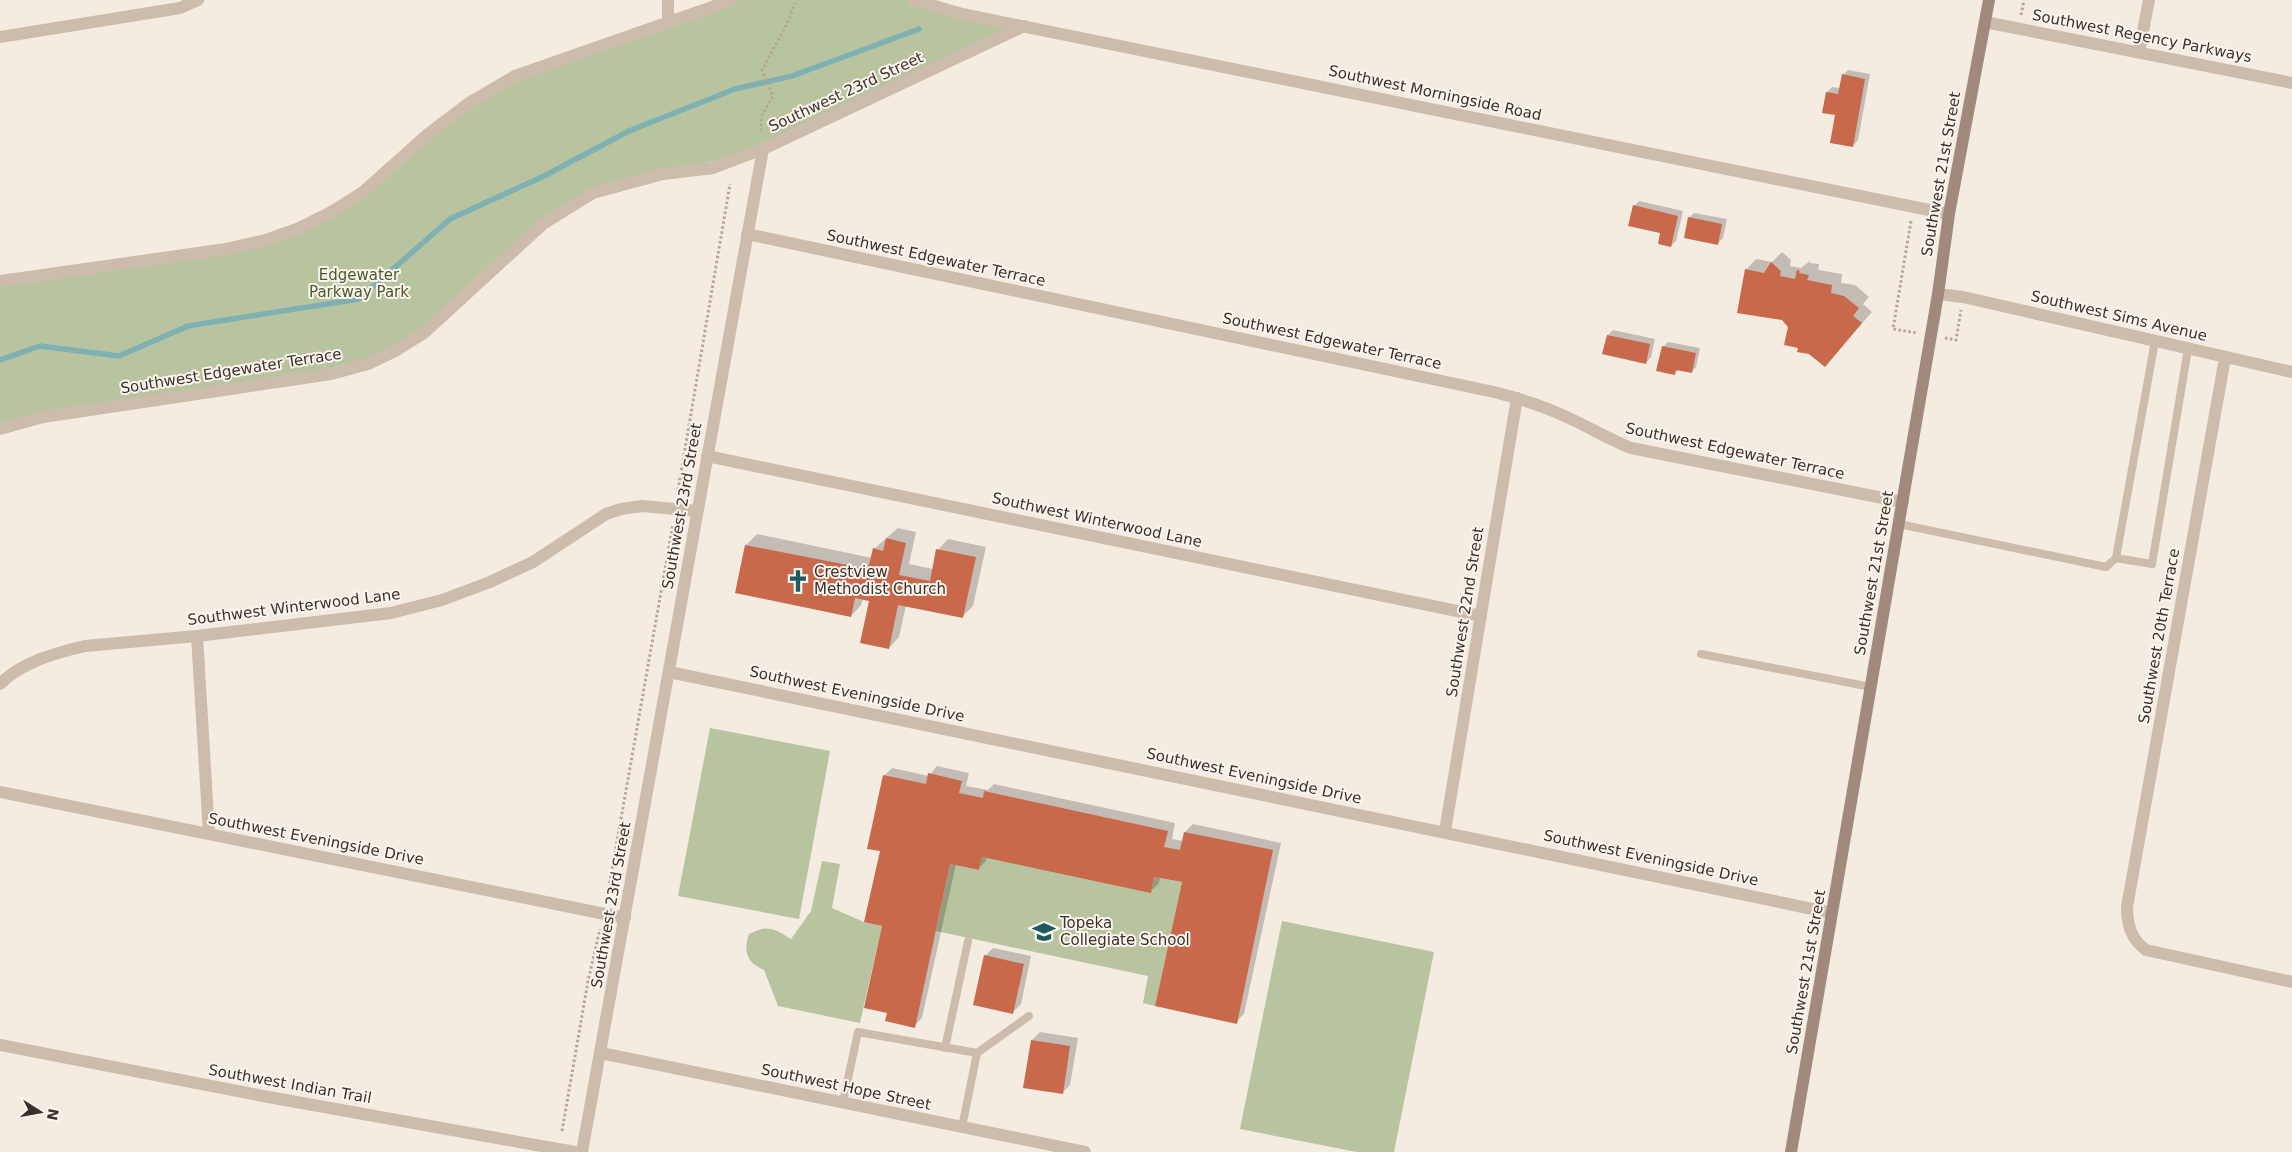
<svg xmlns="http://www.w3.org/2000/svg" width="2292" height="1152" font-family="'DejaVu Sans',sans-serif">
<rect width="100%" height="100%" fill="#f4ebe1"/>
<!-- green -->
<g fill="#b8c4a0">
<path d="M732 0H914L1024 26 763 149 663 174 568 207 438 320 368 364 0 429V281L226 249 331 212 428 134 515 76Z"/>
<path d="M710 728 830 751 799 919 678 896Z"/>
<path d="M982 857 1151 892 1154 877 1182 882 1155 1006 1143 1003 1148 976 936 931 950 864 979 870Z"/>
<path d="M822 861 840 864 832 908 864 922 882 926 860 1023 778 1006 764 970C747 963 743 951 749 934 768 924 775 929 791 939L811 911Z"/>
<path d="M1282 921 1434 952 1394 1152H1357L1240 1129Z"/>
</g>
<!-- shadow -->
<g fill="#0003">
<path d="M1848 70 1870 74 1858 140 1853 146 1836 114 1824 112 1827 92 1832 87 1840 88 1843 75Z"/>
<path d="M1639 201 1683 211 1676 241 1671 246 1661 232 1634 206Z"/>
<path d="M1694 213 1727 219 1723 238 1718 243 1689 218Z"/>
<path d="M1782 252 1791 260 1790 266 1801 268 1810 261V263L1819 264 1818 270 1842 274 1841 283 1855 285 1869 297 1863 304 1872 312 1825 366 1799 347 1789 327 1746 270 1756 259 1772 262Z"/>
<path d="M1613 330 1655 339 1651 357 1646 363 1608 335Z"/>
<path d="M1668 342 1700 348 1696 367 1691 372 1679 369 1674 374 1663 347Z"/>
<path d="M898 528 916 532 909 564 933 569 938 550 948 539 986 547 973 606 962 617 906 605 899 637 889 648 870 600 863 599 861 605 851 616 746 545 757 534 872 558 874 549Z"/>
<path d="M937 766 969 773 966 786 988 790 994 784 1175 823 1172 839 1183 841 1185 832 1193 824 1281 843 1244 1014 1236 1022 1183 881 1160 876 1159 883 1151 891 987 857 986 861 978 869 956 864 922 1018 914 1026 883 925 881 850 884 776 892 768 929 776Z"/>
<path d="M993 948 1031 956 1021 1004 1013 1012 985 956Z"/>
<path d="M1040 1032 1078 1038 1070 1085 1062 1093 1032 1040Z"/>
</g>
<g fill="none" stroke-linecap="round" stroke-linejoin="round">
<!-- stream -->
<path stroke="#7fb0b2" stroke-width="5.5" d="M0 360 40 346 119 356 188 326 359 299 450 219 542 177 629 131 735 89 792 76 919 29"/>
</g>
<!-- building -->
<g fill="#c8694b">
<path d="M1842 74 1865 79 1853 147 1830 143 1835 115 1822 113 1826 92 1838 94Z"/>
<path d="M1633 205 1678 216 1671 247 1658 244 1660 233 1628 226Z"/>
<path d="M1688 217 1722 224 1718 245 1684 238Z"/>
<path d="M1771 262 1781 271 1780 276 1795 279 1797 270 1800 271 1799 273 1809 275 1807 280 1832 285 1831 293 1844 296 1859 308 1853 316 1862 323 1825 367 1809 354 1797 352 1798 348 1784 345 1788 327 1782 320 1737 313 1745 269 1764 273Z"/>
<path d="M1607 335 1650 344 1646 364 1602 354Z"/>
<path d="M1662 346 1696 353 1692 373 1676 370 1675 375 1656 371Z"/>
<path d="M886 538 906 543 899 575 930 581 936 549 976 557 963 618 898 605 889 649 860 643 869 601 855 598 851 617 735 593 745 545 868 569 873 548 883 551Z"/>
<path d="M928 773 962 781 959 793 983 798 984 791 1168 831 1164 847 1180 850 1184 832 1273 850 1237 1024 1155 1006 1182 882 1154 877 1151 893 982 857 979 870 950 864 915 1028 885 1021 887 1013 864 1008 882 926 864 922 880 851 867 849 883 775 926 784Z"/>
<path d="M984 955 1024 964 1013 1014 973 1005Z"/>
<path d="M1031 1040 1070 1046 1063 1094 1023 1088Z"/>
</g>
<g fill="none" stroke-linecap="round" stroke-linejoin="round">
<!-- path -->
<g stroke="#b9a596" stroke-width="3" stroke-dasharray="2.5 2.5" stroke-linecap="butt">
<path d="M2021 15 2024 0"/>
<path d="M761 131V117L773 96 762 70 786 26 795 3"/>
<path d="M1911 221 1893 329 1917 333"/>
<path d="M1945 338 1956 340 1961 310"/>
<path d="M678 490 730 184"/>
<path d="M607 898 673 524"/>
<path d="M562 1131 588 981 600 929"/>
</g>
<!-- lane -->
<g stroke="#cdbbac" stroke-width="8">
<path d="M2155 341 2116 558 2152 564 2188 349"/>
<path d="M1899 524 2106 567 2116 558"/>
<path d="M1701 654 1871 687"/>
<path d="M945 1048 968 941"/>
<path d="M843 1102 858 1032 977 1053"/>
<path d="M962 1127 977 1053 1029 1016"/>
</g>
<!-- street -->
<g stroke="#cdbbac" stroke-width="12">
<path d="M914 0 962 14 1949 214"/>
<path d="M668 22V0"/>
<path d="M1985 22 2292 83"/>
<path d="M0 37 180 8 198 0"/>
<path d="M2139 52 2149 0"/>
<path d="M747 234 1494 392C1522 399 1549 408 1575 421 1594 430 1611 440 1631 448L1903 502"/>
<path d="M0 281 226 249 266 240 297 229 331 212 363 192 428 134 469 103 515 76 732 0"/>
<path d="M1938 294 1963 297 2292 372"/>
<path d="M2225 358 2127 907C2127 925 2131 939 2146 950L2292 982"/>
<path d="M0 429 43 417 331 374 368 364 397 350 424 333 543 224 593 193 663 174 713 168 763 149 1024 26"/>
<path d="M707 456 1481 616"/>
<path d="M197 636 209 834"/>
<path d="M669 672 1832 913"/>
<path d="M0 684C22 662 55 653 85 646L197 636 391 613 442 600 490 582 533 562 606 514 621 509 642 506 697 511"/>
<path d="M0 792 625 918"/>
<path d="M1445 831 1517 398"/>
<path d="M0 1045 263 1096 575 1152"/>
<path d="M601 1053 1085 1152"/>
<path d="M582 1152 763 149"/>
</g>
<!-- secondary -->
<path stroke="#a18a7d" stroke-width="12" d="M1791 1152 1938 294 1949 214 1989 0"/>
</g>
<!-- icons -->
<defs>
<symbol id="church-bare" viewBox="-9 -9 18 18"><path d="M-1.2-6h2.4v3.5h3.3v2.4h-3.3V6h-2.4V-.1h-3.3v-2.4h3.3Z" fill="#1f5a5e" stroke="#fbf5ee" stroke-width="2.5" paint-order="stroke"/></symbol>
<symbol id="school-bare" viewBox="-9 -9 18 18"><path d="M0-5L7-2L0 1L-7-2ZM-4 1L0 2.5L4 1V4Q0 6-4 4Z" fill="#1f5a5e" stroke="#fbf5ee" stroke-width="2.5" paint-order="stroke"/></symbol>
</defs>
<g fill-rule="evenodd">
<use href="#church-bare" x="782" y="565" width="32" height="32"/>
<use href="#school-bare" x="1028" y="916" width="32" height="32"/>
</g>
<g text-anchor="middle" stroke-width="4" stroke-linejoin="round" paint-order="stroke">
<!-- street labels -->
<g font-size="15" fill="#3b302b" stroke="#fbf5ee">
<text transform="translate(2142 36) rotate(11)" y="5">Southwest Regency Parkways</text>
<text transform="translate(846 92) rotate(-25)" y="5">Southwest 23rd Street</text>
<text transform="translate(1435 93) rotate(12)" y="5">Southwest Morningside Road</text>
<text transform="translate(1941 174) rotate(-80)" y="5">Southwest 21st Street</text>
<text transform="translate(936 258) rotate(12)" y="5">Southwest Edgewater Terrace</text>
<text transform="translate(2119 316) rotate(13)" y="5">Southwest Sims Avenue</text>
<text transform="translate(1332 341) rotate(12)" y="5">Southwest Edgewater Terrace</text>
<text transform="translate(231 371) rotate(-9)" y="5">Southwest Edgewater Terrace</text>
<text transform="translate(1735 451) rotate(12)" y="5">Southwest Edgewater Terrace</text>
<text transform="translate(682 506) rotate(-80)" y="5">Southwest 23rd Street</text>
<text transform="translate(1097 520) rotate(12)" y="5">Southwest Winterwood Lane</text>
<text transform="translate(1874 573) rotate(-80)" y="5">Southwest 21st Street</text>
<text transform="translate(294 607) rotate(-7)" y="5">Southwest Winterwood Lane</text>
<text transform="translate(1465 612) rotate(-81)" y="5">Southwest 22nd Street</text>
<text transform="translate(2159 636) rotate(-80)" y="5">Southwest 20th Terrace</text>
<text transform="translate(857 694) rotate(12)" y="5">Southwest Eveningside Drive</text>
<text transform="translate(1254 776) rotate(12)" y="5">Southwest Eveningside Drive</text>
<text transform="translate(316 839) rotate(11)" y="5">Southwest Eveningside Drive</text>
<text transform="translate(1651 858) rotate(12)" y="5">Southwest Eveningside Drive</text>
<text transform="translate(611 905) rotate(-80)" y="5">Southwest 23rd Street</text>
<text transform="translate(1806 972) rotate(-80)" y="5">Southwest 21st Street</text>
<text transform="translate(290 1084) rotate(10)" y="5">Southwest Indian Trail</text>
<text transform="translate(846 1087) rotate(12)" y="5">Southwest Hope Street</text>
</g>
<!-- park labels -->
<g font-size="15" fill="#4a5a2e" stroke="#fbf5ee">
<text x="359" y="280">Edgewater<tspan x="359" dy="17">Parkway Park</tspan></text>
</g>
<!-- poi labels -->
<g font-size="15" fill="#3b302b" stroke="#fbf5ee" text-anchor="start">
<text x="814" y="577">Crestview<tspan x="814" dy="17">Methodist Church</tspan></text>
<text x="1060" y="928">Topeka<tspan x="1060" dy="17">Collegiate School</tspan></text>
</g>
</g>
<!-- north arrow -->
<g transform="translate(40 1112) rotate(101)" stroke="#fbf5ee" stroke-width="4" paint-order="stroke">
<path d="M0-4L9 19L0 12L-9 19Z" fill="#3b302b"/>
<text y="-8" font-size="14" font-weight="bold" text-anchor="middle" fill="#3b302b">N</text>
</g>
</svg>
